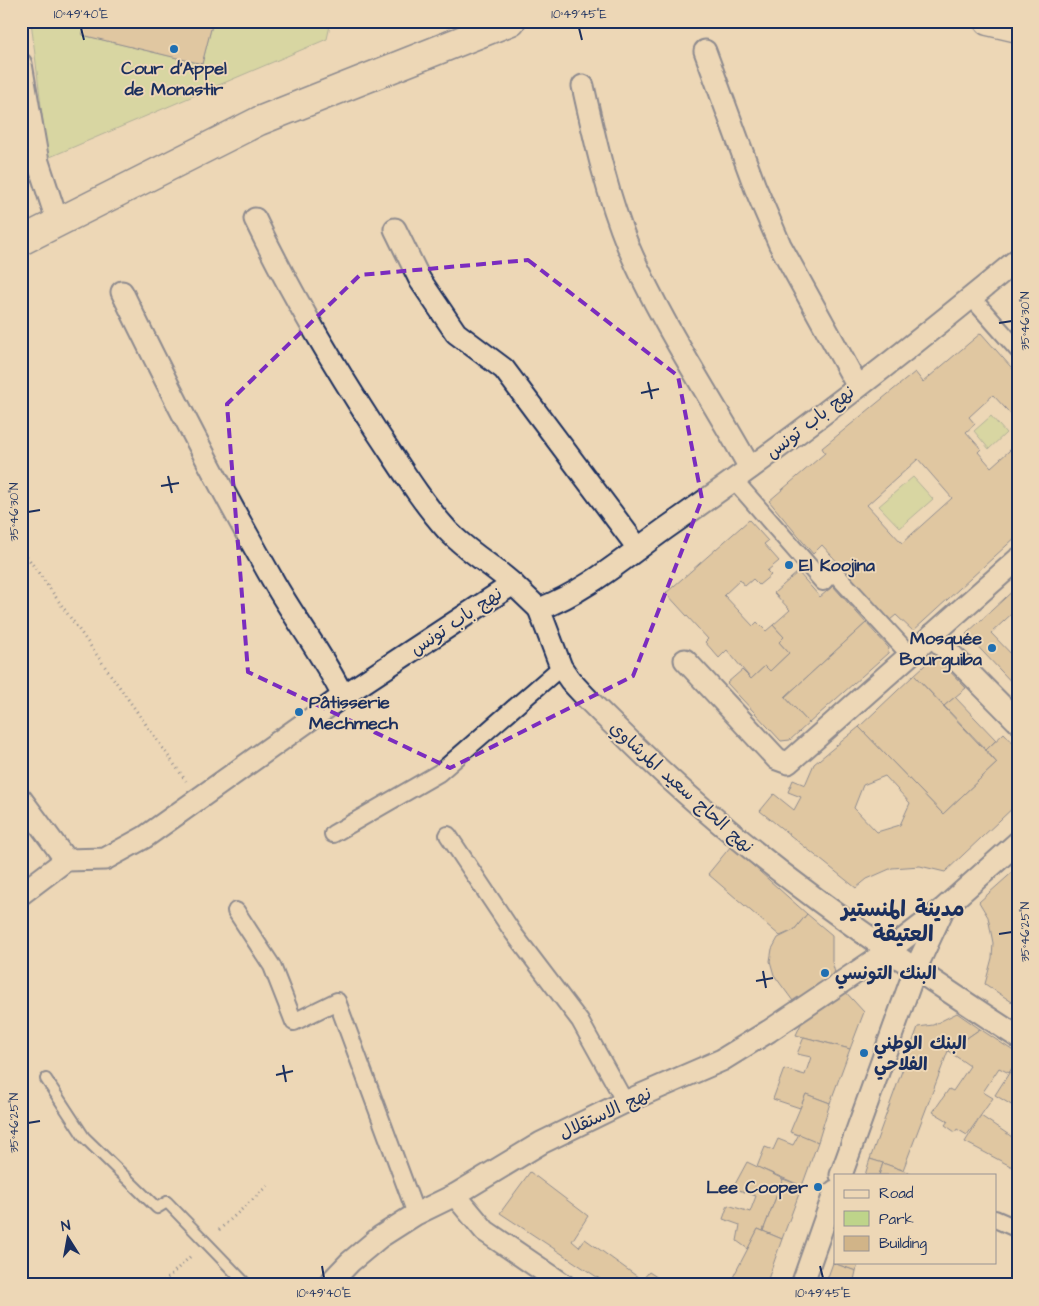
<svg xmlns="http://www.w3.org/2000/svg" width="1039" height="1306" font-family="'Architects Daughter','Playpen Sans Arabic',sans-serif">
<rect width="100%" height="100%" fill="#edd7b6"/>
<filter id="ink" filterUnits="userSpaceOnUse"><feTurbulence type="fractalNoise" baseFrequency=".02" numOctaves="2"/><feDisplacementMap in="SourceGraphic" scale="10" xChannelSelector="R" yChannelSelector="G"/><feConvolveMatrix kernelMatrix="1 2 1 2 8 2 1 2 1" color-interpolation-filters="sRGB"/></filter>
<g filter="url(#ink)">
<!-- green -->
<g fill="#bed48a" stroke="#6c8274">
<path d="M31 21H86L83 35 202 64 213 21H331L327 39 50 157 46 148Z"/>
<path d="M991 416 1006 433 989 449 974 431Z"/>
<path d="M913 477 933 499 900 528 879 506Z"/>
</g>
<!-- building -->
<g fill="#d1b488" stroke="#1b2f5e" fill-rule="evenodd">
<path d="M86 21H213L202 64 82 35Z"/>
<path d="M981 333 1018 375V422L993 395 969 417 975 424 966 432 981 449 978 452 991 467 1018 443V535L913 631 896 615 890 620 822 545 813 554 769 501 825 453 822 448 915 372 923 382ZM918 459 952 498 902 543 867 505Z"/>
<path d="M749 520 768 541 764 544 779 561 767 571 771 575 759 585 753 579 745 586 740 580 724 595 753 626 757 622 766 631 773 625 784 637 779 642 789 653 770 671 765 666 751 679 727 650 719 658 705 642 708 639 666 593Z"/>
<path d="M798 572 820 597 833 586 866 623 785 697 809 723 790 740 781 741 727 683 742 670 751 679 765 666 770 671 789 653 779 642 784 637 773 625 790 610 774 593Z"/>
<path d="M1018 586V608L991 633 1018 661V689L966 634Z"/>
<path d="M866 623 889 648 888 653 809 723 785 697Z"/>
<path d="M935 656 966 688 944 706 914 675Z"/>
<path d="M914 675 997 763 943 814 859 727Z"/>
<path d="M955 697 996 740 986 750 944 706Z"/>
<path d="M859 727 943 814 997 763 986 750 1004 733 1018 748V803L945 872 920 866 892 868 867 879 856 888 760 811 774 794 794 810 801 797 788 792 793 780 805 785 814 764ZM885 776 910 803 900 825 877 832 854 808 863 785Z"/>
<path d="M731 846 807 914 794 930 780 936 708 874Z"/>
<path d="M1016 869 1018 872V992L1012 1002 985 984 992 958 993 943 988 917 979 902Z"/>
<path d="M807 914 832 935V962L836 976 793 1001 774 975 770 961 772 949 778 938 794 930Z"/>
<path d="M842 988 864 1012 850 1049 796 1035 805 1015Z"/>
<path d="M957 1013 980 1029 948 1051 903 1170 870 1159 918 1027 933 1025Z"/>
<path d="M980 1029 1018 1054V1059L1009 1073 999 1068 983 1092 993 1098 967 1135 957 1129 955 1132 945 1125 948 1121 933 1112 949 1089 953 1091 970 1066 948 1051Z"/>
<path d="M804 1037 850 1049 830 1103 806 1094 800 1108 773 1099 784 1069 805 1075 811 1057 797 1054Z"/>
<path d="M1018 1059V1109L995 1095Z"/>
<path d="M806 1094 830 1103 818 1142 790 1132Z"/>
<path d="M981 1116 1018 1141V1170L965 1142Z"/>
<path d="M799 1134 818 1142 802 1186 757 1167 765 1147 773 1150 778 1139 793 1145Z"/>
<path d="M870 1159 883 1163 879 1175H865Z"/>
<path d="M747 1162 783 1179 763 1231 758 1229 748 1249 737 1241 740 1225 723 1219 728 1205 750 1212 756 1196 733 1188Z"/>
<path d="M883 1163 910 1173V1175H879Z"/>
<path d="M530 1172 588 1216 572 1241 579 1247 585 1239 642 1280 649 1272 669 1285H609L500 1213Z"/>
<path d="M783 1179 802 1186 782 1239 763 1231Z"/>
<path d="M758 1229 782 1239 766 1285H729Z"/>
<path d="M835 1257V1262H859L856 1271 833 1263Z"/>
<path d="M833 1263 856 1271 853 1285H825Z"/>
</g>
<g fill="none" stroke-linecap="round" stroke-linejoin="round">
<defs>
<path id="service" d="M46 1079 84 1137 157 1208 167 1202 247 1285"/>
<g id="pedestrian">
<path d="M972 298 1018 350"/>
<path d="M734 480 823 582 833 571 910 655"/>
<path d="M333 834 439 773 561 667"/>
<path d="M448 835 514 934 580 1021 625 1102"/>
<path d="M236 911 272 966 294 1022 337 1001 416 1214"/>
<path d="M995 1219 1018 1229"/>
</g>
<g id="minor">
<path d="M705 51 755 187 780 245 857 385"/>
<path d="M21 64 38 162 58 223"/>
<path d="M583 86C595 140 607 195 628 246 661 324 709 394 750 468"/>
<path d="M255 219C290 292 331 361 375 429 398 463 420 500 448 531 467 551 492 565 513 584"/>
<path d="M395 229 420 280 456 333 504 369 638 548"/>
<path d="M122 292C170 391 220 488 275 584 297 622 324 657 343 696"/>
<path d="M539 609 561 667 570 680C590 703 612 723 634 745 750 859 881 948 1018 1037"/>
<path d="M932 635 1018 722"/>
<path d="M685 660 777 759 788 763 1018 559"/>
<path d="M21 799 66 860"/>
<path d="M21 894 66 860 105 859 145 837 343 696 513 584 539 609C588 591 630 553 672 524 791 441 906 352 1018 259"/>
<path d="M841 1175 915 970 942 912"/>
<path d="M455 1195 485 1231 564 1285"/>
<path d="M328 1285 350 1262 380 1237 416 1214 455 1195 541 1143 625 1102 722 1060 769 1031 888 951 943 909 1018 842"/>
<path d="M802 1285 835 1191"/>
</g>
<g id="secondary">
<path d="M988 21 1018 28"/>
<path d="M21 241 259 121 511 21"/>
</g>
</defs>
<!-- service casing -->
<use href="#service" stroke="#1b2f5e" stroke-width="14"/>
<!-- pedestrian casing -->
<use href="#pedestrian" stroke="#1b2f5e" stroke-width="20"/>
<!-- minor casing -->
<use href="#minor" stroke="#1b2f5e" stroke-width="25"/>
<!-- secondary casing -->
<use href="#secondary" stroke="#1b2f5e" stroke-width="31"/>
<!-- path -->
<g stroke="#1b2f5e" stroke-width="3" stroke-dasharray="1 4" stroke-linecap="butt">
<path d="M21 548 186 781"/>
<path d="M219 1230 270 1184"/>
<path d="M160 1285 192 1255"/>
</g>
<!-- service -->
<use href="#service" stroke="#edd7b6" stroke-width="10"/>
<!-- pedestrian -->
<use href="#pedestrian" stroke="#edd7b6" stroke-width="16"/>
<!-- minor -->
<use href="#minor" stroke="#edd7b6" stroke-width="21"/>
<!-- secondary -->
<use href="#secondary" stroke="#edd7b6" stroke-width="28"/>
</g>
</g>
<!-- marked area -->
<path d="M0 0H1039V1306H0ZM528 260 678 376 702 499 633 676 450 768 248 672 227 404 360 275Z" fill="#edd7b6" fill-opacity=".55" fill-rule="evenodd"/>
<path fill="none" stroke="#7b2cbf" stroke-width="4" stroke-dasharray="10 6" stroke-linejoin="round" d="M528 260 678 376 702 499 633 676 450 768 248 672 227 404 360 275Z"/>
<!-- ticks -->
<path fill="none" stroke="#1b2f5e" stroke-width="2" d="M81 28 84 40M579 28 582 40M999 323 1012 321M648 382 652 399M641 393 659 389M168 476 172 493M161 486 179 483M28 512 40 510M999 934 1012 932M763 971 766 988M756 981 773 978M283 1065 286 1082M276 1075 293 1071M28 1123 40 1121M322 1266 324 1278M820 1266 823 1278"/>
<!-- markers -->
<g fill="#1f6fb2" stroke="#edd7b6" stroke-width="2">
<circle cx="174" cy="49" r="5"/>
<circle cx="789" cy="565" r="5"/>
<circle cx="992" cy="648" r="5"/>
<circle cx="299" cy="712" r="5"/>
<circle cx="825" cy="973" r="5"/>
<circle cx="864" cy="1053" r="5"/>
<circle cx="818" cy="1187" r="5"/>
</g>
<g text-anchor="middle" stroke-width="4" stroke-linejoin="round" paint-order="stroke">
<!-- poi labels -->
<g font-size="18" font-weight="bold" fill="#1b2f5e" stroke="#edd7b6" text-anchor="start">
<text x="174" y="74" text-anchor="middle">Cour d’Appel<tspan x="174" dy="21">de Monastir</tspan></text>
<text x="799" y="571">El Koojina</text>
<text x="982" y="644" text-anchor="end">Mosquée<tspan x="982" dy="21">Bourguiba</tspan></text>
<text x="309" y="708">Pâtisserie<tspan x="309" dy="21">Mechmech</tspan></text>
<text x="835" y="979">البنك التونسي</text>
<text x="874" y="1049">البنك الوطني<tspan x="874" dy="21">الفلاحي</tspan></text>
<text x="808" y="1193" text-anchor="end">Lee Cooper</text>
</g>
<!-- street labels -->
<g font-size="18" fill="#1b2f5e" stroke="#edd7b6">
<text transform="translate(810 422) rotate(-38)" y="6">نهج باب تونس</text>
<text transform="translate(456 621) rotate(-34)" y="6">نهج باب تونس</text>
<text transform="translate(682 787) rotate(42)" y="6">نهج الحاج سعيد المرشاوي</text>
<text transform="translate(605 1113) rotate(-25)" y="6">نهج الاستقلال</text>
</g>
<!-- district labels -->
<g font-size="22" font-weight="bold" fill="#1b2f5e" stroke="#edd7b6">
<text x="903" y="916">مدينة المنستير<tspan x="903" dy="25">العتيقة</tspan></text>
</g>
</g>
<!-- margin -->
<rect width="1039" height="1306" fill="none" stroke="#edd7b6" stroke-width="55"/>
<!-- legend -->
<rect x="834" y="1174" width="162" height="90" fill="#edd7b6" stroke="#999493"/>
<rect x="844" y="1190" width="25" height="8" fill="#edd7b6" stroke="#999493"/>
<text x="879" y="1198" font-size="15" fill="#1b2f5e">Road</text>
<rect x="844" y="1211" width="25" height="15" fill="#bed48a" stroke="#999493"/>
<text x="879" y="1224" font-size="15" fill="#1b2f5e">Park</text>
<rect x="844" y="1236" width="25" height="15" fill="#d1b488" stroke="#999493"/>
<text x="879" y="1248" font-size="15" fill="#1b2f5e">Building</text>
<!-- north arrow -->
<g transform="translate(68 1238) rotate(349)" stroke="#edd7b6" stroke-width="4" paint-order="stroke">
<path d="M0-4L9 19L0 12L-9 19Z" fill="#1b2f5e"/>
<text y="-8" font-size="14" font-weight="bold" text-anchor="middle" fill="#1b2f5e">N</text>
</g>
<rect x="28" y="28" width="984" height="1250" fill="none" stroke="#1b2f5e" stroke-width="2"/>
<g font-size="12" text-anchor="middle" fill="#1b2f5e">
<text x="81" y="18">10°49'40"E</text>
<text x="579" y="18">10°49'45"E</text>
<text transform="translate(1025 321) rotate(-90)" y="4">35°46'30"N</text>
<text transform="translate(14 512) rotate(-90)" y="4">35°46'30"N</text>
<text transform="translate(1025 932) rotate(-90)" y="4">35°46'25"N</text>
<text transform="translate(14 1123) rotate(-90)" y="4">35°46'25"N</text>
<text x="324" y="1297">10°49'40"E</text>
<text x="823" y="1297">10°49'45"E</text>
</g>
</svg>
